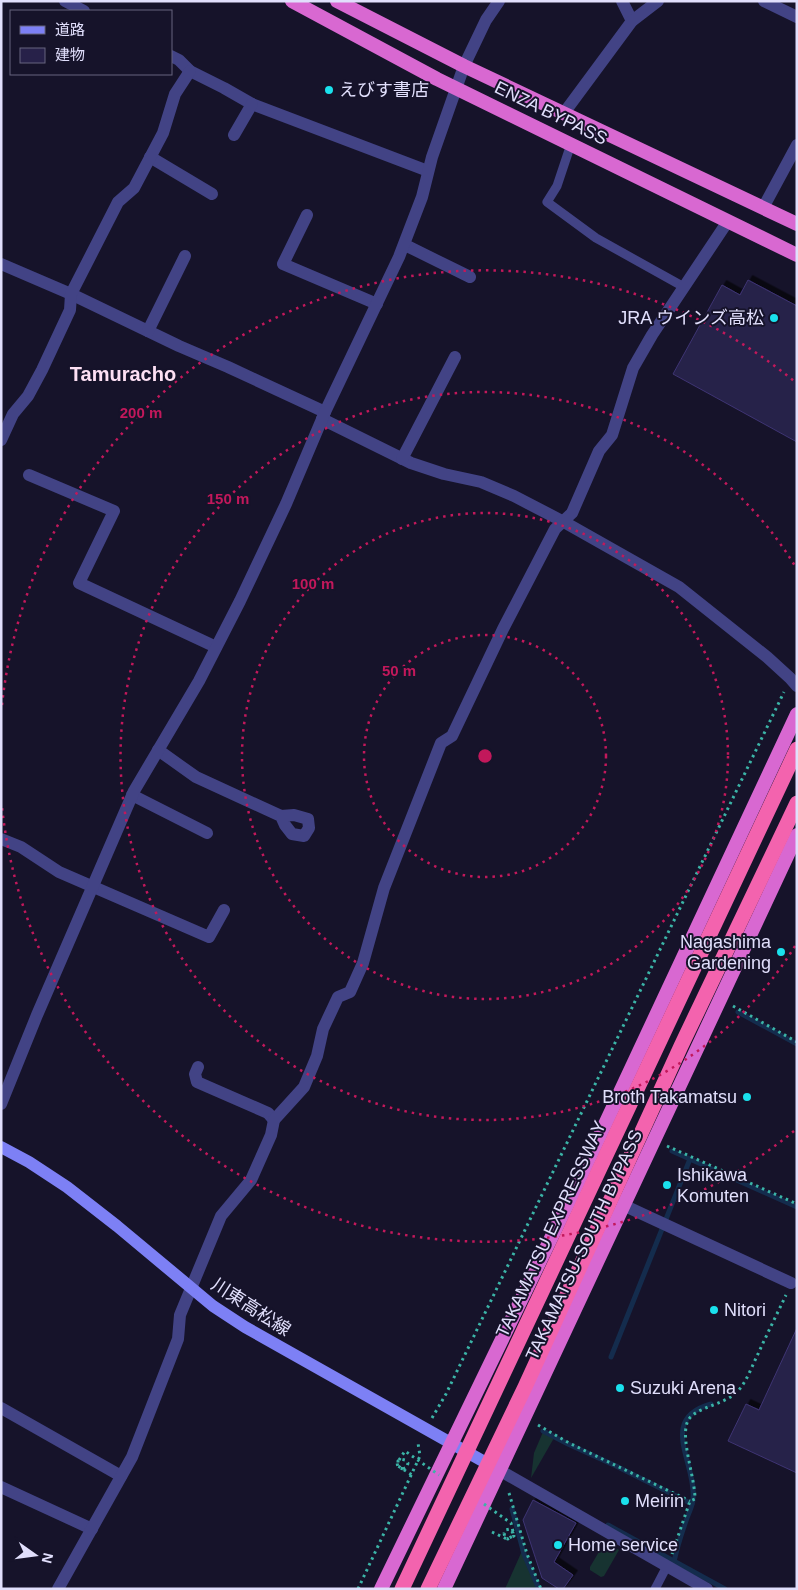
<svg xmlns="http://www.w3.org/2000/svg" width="798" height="1590" font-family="Helvetica,'Noto Sans JP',sans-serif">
<defs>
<filter id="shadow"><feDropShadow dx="4.5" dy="-4.5" stdDeviation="0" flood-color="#0009"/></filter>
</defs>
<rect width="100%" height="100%" fill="#16132a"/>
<!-- green -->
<g fill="#173331">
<path d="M543 1432 554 1438 531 1478 534 1453Z"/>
<path d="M608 1543 619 1550 604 1576 601 1577 590 1570V1567L603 1545Z"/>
<path d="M522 1551 538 1589H505Z"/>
</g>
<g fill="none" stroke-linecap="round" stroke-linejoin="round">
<!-- stream -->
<g stroke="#142c4d" stroke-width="5">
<path d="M738 1012 797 1044"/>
<path d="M672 1151 797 1207"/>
<path d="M611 1357 690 1159"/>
<path d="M543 1431 568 1444 616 1466 692 1504"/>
<path d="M512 1509 524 1554 539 1589"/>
<path d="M608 1525 725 1589"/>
<path d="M674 1562C677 1547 682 1532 687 1518 689 1512 693 1505 693 1499 697 1464 657 1419 711 1404"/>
</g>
</g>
<!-- building -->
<g fill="#272149" stroke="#3e3573" filter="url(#shadow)">
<path d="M748 280 797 306V442L673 374 722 285 740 295Z"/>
<path d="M797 1328V1473L728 1441 746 1404 759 1410Z"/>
<path d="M533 1500 576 1523 554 1562 573 1575 563 1589H559L542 1578 523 1520Z"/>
</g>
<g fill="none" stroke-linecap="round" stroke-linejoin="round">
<!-- path -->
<g stroke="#3bb4a7" stroke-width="3" stroke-dasharray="2.5 4" stroke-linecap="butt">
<path d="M796 277H797"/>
<path d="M733 1006 797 1042"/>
<path d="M667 1146 797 1204"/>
<path d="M432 1418 446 1394 784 692"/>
<path d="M538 1425 569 1443 690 1501"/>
<path d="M403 1469 407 1467 408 1463 405 1460 401 1459 398 1461V1466L412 1475"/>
<path d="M509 1493 527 1554 541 1589"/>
<path d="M492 1532 507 1539 513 1536V1533L510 1529 505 1530 504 1533"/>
<path d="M672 1554 690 1501 695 1499C695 1478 681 1441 687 1423 692 1407 724 1406 738 1391 747 1381 752 1366 758 1354 767 1334 777 1314 786 1295"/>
<path d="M358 1589 420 1456 418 1443"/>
<path d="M609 1589V1588"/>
</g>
<!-- service -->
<g stroke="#424385" stroke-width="9">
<path d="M571 144 557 186 547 202 596 238 684 287"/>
<path d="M655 1589 667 1566"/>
</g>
<!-- minor -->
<g stroke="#424385" stroke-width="12">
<path d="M65 1 84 11"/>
<path d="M622 1 632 21"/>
<path d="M764 1 797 17"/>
<path d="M171 56 179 60 190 71 224 88 252 104 428 171"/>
<path d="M564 113 632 21 658 1"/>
<path d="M234 135 252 104"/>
<path d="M150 157 212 194"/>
<path d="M763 208 797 145"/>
<path d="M307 215 283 264 377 304"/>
<path d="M405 245 470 277"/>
<path d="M1 264 71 294 179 346 228 367 325 412"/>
<path d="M148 331 185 256"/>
<path d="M322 419 411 463 444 474 481 482 514 496 564 522 679 587 767 657 790 678 797 686"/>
<path d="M1 440 13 414 28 396 42 370 70 310 71 294 118 202 134 188 163 133 175 94 190 71"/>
<path d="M402 459 455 357"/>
<path d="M29 475 114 511 79 583 216 647"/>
<path d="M158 750 196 777 281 816 294 815 308 819 309 828 304 836 292 834 285 825 281 816"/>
<path d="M132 795 207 833"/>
<path d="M1 839 21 847 59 872 209 937 224 910"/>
<path d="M198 1067 195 1074 197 1082 268 1113 274 1120"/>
<path d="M1 1104 37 1015 134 791 199 681 240 601 286 504 325 412 399 257 422 197 432 157 464 66 486 20 499 1"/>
<path d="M623 1205 791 1283"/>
<path d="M1 1408 121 1476"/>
<path d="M499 1470 707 1589"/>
<path d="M1 1487 92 1529"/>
<path d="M58 1589 132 1457 178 1339 180 1315 221 1216 251 1180 271 1135 274 1120 304 1087 317 1056 323 1029 338 997 350 992 363 963 384 888 441 743 452 736 503 629 555 529 572 513 599 451 612 435 633 368 652 335 728 221"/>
</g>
<!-- secondary -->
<path stroke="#7d80f5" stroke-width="12" d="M1 1147 29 1162 67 1187 117 1226 213 1306 245 1327 497 1469"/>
<!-- trunk -->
<g stroke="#d868d1" stroke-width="14">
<path d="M292 1 437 79 797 255"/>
<path d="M337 1 464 66 797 224"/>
<path d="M381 1589 571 1197 797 714"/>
<path d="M444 1589 797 835"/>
</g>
<!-- path-bridge -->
<g stroke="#3bb4a7" stroke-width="3" stroke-dasharray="2.5 4" stroke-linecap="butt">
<path d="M403 1469 398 1467 397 1463 405 1451 439 1475"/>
<path d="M484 1504 511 1523 514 1536 508 1539 505 1538 504 1533"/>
</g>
<!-- motorway-bridge -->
<g stroke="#f363ae" stroke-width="15">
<path d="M402 1589 797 749"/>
<path d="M428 1589 525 1387 681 1046 797 803"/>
</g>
</g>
<!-- distance rings -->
<g fill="none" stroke="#c2185b" stroke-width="2.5" stroke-dasharray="2.5 5">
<circle cx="485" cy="756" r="121"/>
<circle cx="485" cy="756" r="243"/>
<path d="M795 946A364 364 0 1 1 795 566"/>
<path d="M794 1131A486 486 0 0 1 2 807M2 705A486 486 0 0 1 794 381"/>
</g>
<!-- markers -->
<g fill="#1ae1ed" stroke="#16132a" stroke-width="2">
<circle cx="329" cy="90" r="5"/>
<circle cx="774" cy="318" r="5"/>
<circle cx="781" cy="952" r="5"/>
<circle cx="747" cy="1097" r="5"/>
<circle cx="667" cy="1185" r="5"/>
<circle cx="714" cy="1310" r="5"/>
<circle cx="620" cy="1388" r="5"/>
<circle cx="625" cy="1501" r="5"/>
<circle cx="558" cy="1545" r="5"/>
</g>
<g text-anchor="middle" stroke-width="4" stroke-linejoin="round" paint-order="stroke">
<!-- poi labels -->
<g font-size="18" fill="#e1dffc" stroke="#16132a" text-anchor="start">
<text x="339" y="96">えびす書店</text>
<text x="764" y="324" text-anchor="end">JRA ウインズ高松</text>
<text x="771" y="948" text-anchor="end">Nagashima<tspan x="771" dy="21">Gardening</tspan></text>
<text x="737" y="1103" text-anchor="end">Broth Takamatsu</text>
<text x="677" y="1181">Ishikawa<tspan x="677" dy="21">Komuten</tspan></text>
<text x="724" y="1316">Nitori</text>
<text x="630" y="1394">Suzuki Arena</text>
<text x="635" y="1507">Meirin</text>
<text x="568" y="1551">Home service</text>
</g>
<!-- street labels -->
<g font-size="18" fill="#e1dffc" stroke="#16132a">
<text transform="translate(551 113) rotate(26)" y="6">ENZA BYPASS</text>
<text transform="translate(551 1229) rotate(-65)" y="6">TAKAMATSU EXPRESSWAY</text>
<text transform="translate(584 1245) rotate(-65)" y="6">TAKAMATSU-SOUTH BYPASS</text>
<text transform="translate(251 1307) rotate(33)" y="6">川東高松線</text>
</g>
<!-- quarter labels -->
<g font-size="20" font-weight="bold" fill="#fde0f4" stroke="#16132a">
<text x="123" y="381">Tamuracho</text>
</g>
</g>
<circle cx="485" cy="756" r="8" fill="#c2185b" stroke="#16132a" stroke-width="2.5"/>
<g font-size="15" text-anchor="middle" font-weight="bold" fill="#c2185b" stroke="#16132a" stroke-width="4" stroke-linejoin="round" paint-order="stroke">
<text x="141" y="418">200 m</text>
<text x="228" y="504">150 m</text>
<text x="313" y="589">100 m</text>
<text x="399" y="676">50 m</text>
</g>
<!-- border -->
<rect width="798" height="1590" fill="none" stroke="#e1dffc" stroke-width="5"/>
<!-- legend -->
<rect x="10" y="10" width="162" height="65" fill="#16132a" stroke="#67657e"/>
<rect x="20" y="26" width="25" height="8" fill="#7d80f5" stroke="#67657e"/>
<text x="55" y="35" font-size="15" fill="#e1dffc">道路</text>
<rect x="20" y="48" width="25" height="15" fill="#272149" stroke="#67657e"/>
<text x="55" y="60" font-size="15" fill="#e1dffc">建物</text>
<!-- north arrow -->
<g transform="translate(35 1555) rotate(104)" stroke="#16132a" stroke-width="4" paint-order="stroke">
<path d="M0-4L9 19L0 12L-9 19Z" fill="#e1dffc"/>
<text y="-8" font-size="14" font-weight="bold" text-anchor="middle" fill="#e1dffc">N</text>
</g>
</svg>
